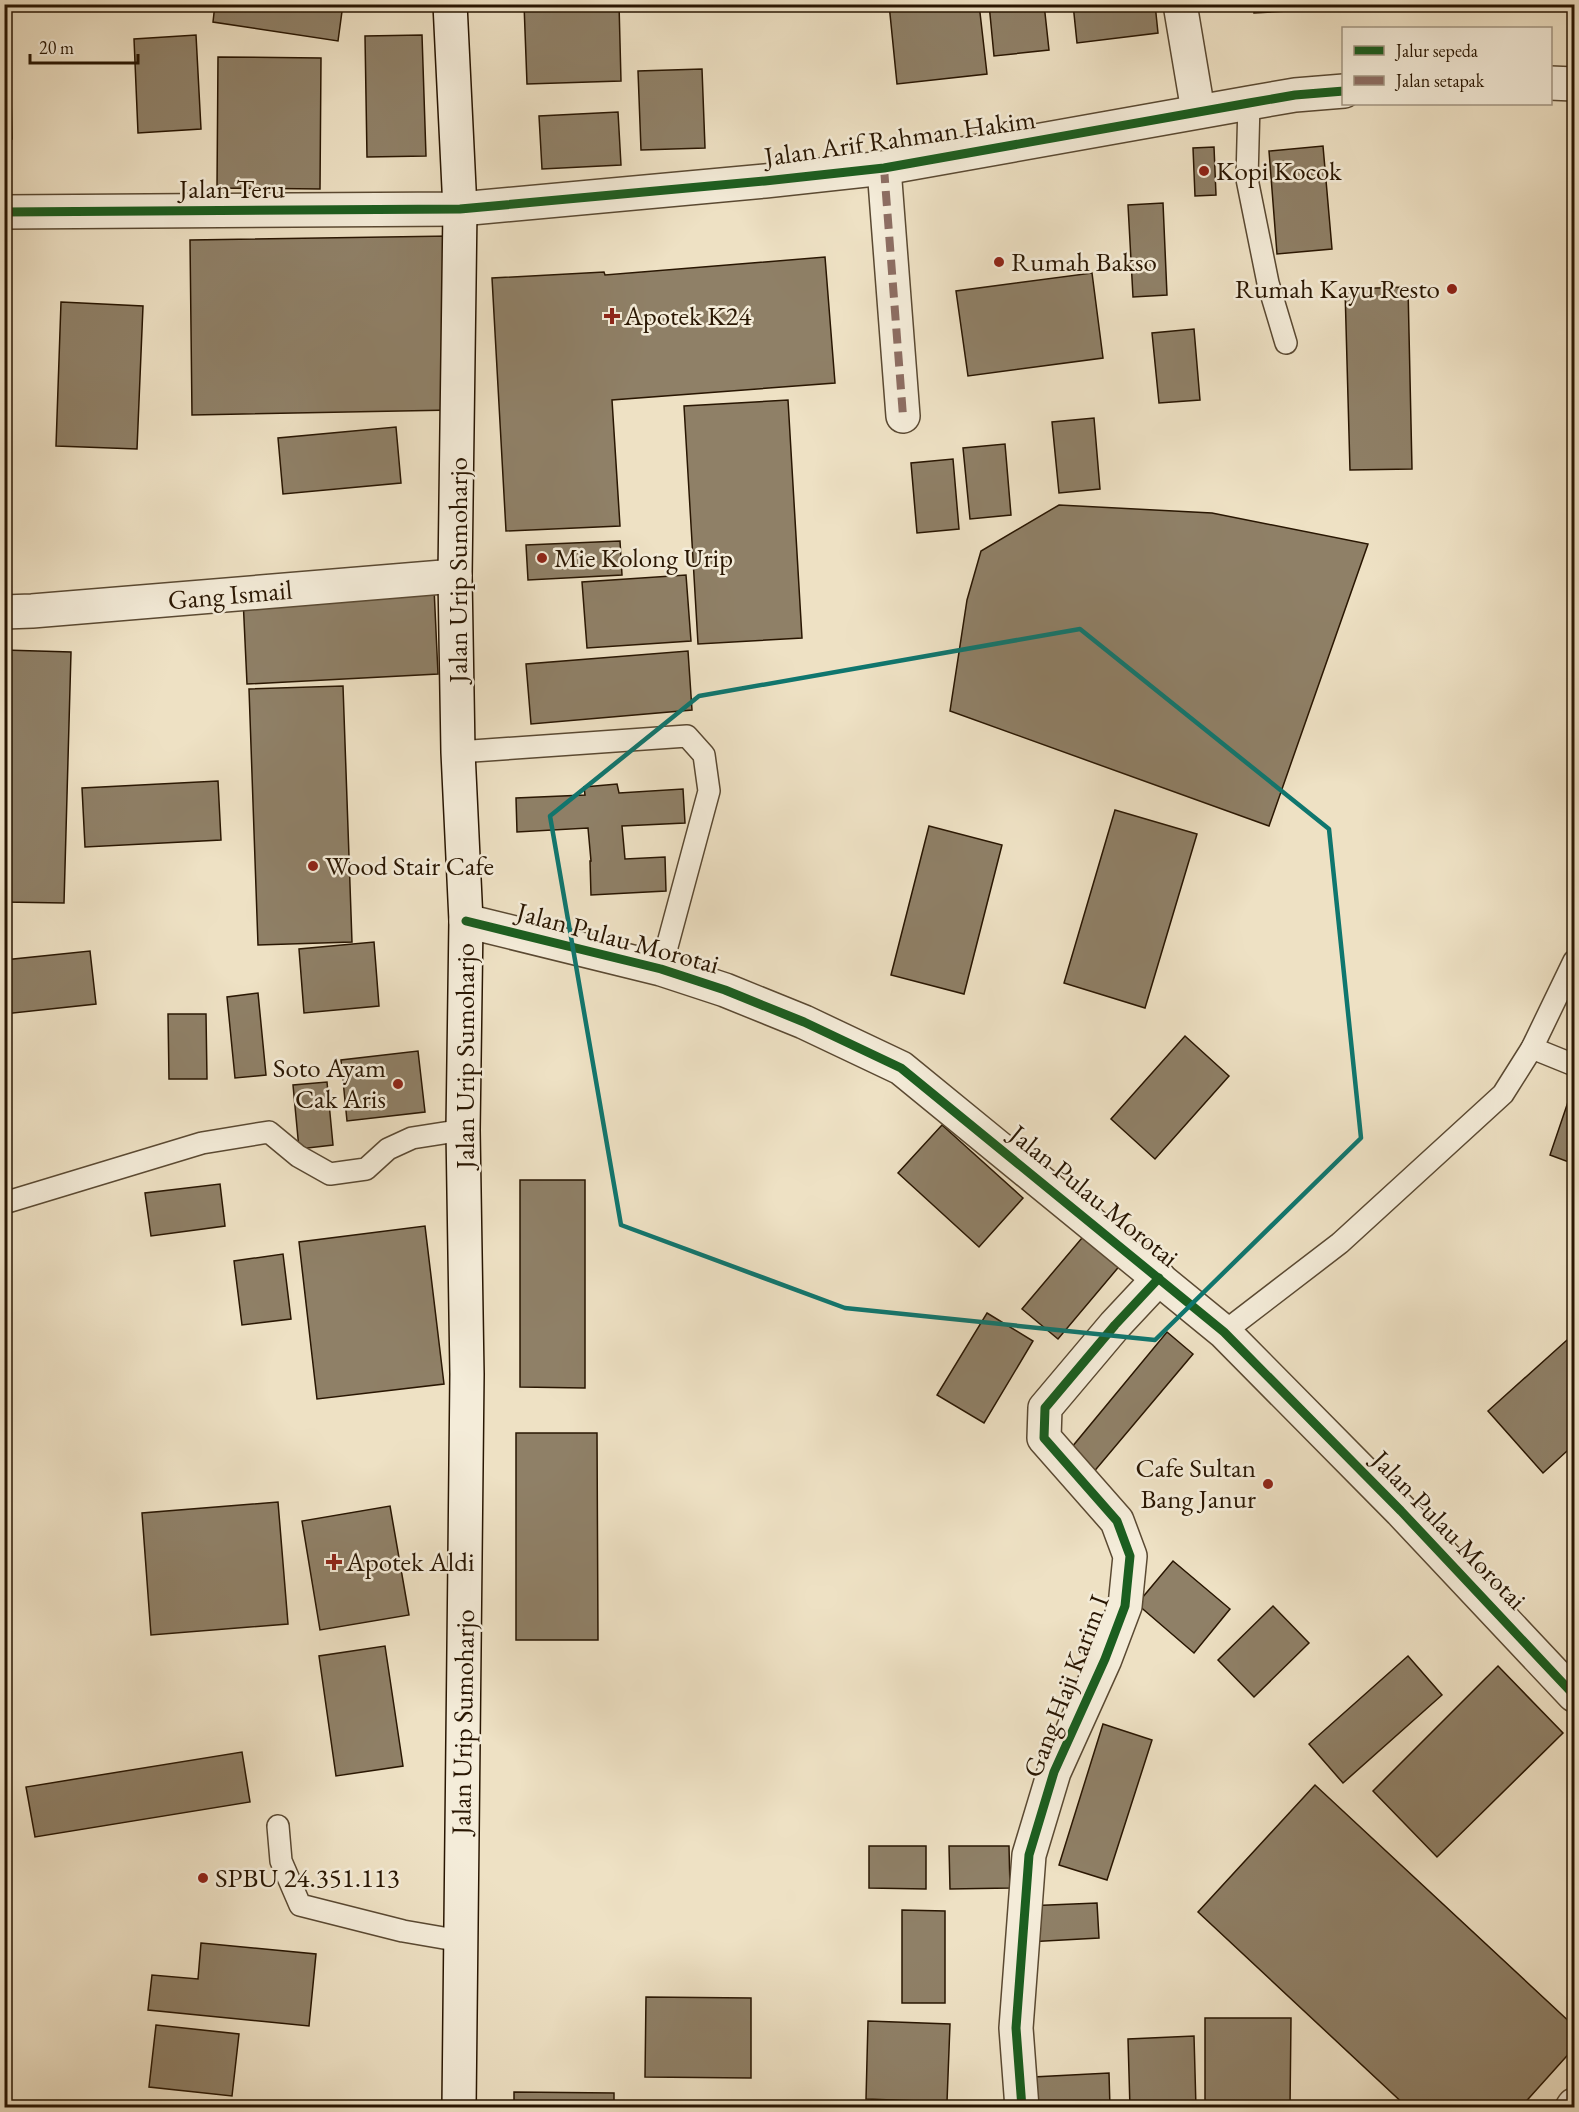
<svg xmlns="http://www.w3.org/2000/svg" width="1579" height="2112" font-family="'EB Garamond',serif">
<rect width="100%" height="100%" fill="#eee1c4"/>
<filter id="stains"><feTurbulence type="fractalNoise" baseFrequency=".00333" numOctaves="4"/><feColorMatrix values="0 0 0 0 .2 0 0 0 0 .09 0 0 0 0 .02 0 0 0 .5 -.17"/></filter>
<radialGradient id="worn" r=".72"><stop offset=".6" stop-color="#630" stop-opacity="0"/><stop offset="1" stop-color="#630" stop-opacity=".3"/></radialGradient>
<!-- building -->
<g fill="#8f8067" stroke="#291602" stroke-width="1.5">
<path d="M215 4H343L338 41 213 22Z"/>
<path d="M524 4H619L621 81 527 84Z"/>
<path d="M889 4H979L987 74 897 84Z"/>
<path d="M989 4H1044L1049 50 994 56Z"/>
<path d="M1073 4H1155L1158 33 1077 43Z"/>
<path d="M1254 4H1361V7L1254 13Z"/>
<path d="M4 5H9L12 139H4Z"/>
<path d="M196 35 201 129 138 133 134 39Z"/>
<path d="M422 35 426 156 367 157 365 36Z"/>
<path d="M218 57 321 58 320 189 217 188Z"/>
<path d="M702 69 705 148 641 150 638 71Z"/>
<path d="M618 112 621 165 542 169 539 116Z"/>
<path d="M1323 146 1332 249 1277 254 1269 151Z"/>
<path d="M1214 147 1216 195 1195 196 1193 148Z"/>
<path d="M1163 203 1167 295 1133 297 1128 205Z"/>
<path d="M451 236 453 410 192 415 190 240Z"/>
<path d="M825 257 835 383 612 400 620 526 506 531 492 278 604 272 605 275Z"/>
<path d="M1092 273 1103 358 968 376 956 291Z"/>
<path d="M1408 287 1412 469 1350 470 1345 289Z"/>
<path d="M61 302 143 306 137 449 56 446Z"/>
<path d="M1194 329 1200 400 1159 403 1152 333Z"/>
<path d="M788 400 802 638 698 644 684 406Z"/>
<path d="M1094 418 1100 489 1059 493 1052 422Z"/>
<path d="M396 427 401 483 283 494 278 438Z"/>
<path d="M1005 444 1011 515 970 519 963 448Z"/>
<path d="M953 459 959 529 917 533 911 463Z"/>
<path d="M1059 505 1212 513 1368 544 1269 826 950 711 967 600 981 551Z"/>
<path d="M620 541 622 575 528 580 526 545Z"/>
<path d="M686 575 691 641 587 648 582 582Z"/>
<path d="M434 588 438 674 247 684 243 598Z"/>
<path d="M4 650 71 652 64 903 4 902Z"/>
<path d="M688 651 692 710 531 724 526 664Z"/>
<path d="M343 686 352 942 258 945 249 689Z"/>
<path d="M218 781 221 840 85 847 82 788Z"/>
<path d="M617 784 619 793 683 789 685 823 622 826 625 859 665 857 666 891 591 895 590 861H591L588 828 517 832 516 798 585 795 584 787Z"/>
<path d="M1115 810 1197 834 1145 1008 1064 983Z"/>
<path d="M929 826 1002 845 964 994 891 975Z"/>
<path d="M374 942 379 1006 304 1013 299 949Z"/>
<path d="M90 951 96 1004 4 1014V960Z"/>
<path d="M258 993 266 1075 235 1078 227 997Z"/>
<path d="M168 1014H206L207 1079H169Z"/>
<path d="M1185 1036 1229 1076 1155 1159 1111 1119Z"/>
<path d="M418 1051 425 1112 347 1121 341 1060Z"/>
<path d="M327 1082 333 1145 299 1149 293 1085Z"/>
<path d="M1570 1096 1574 1098V1164L1550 1155Z"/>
<path d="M942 1125 1023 1198 979 1247 898 1173Z"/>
<path d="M520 1180H585V1388L520 1387Z"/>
<path d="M220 1184 225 1226 151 1236 145 1193Z"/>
<path d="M425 1226 444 1384 317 1399 299 1242Z"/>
<path d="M1087 1232 1122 1263 1058 1339 1022 1309Z"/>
<path d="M283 1254 291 1319 242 1325 234 1261Z"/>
<path d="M987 1313 1033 1341 984 1423 937 1395Z"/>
<path d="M1167 1332 1193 1354 1092 1474 1067 1453Z"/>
<path d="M1567 1340 1574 1349V1460L1567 1451 1543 1473 1488 1411Z"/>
<path d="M516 1433H597L598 1640H516Z"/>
<path d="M278 1502 288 1624 151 1635 142 1513Z"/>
<path d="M390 1506 409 1615 320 1630 302 1521Z"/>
<path d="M1173 1561 1230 1609 1194 1653 1137 1604Z"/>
<path d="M1273 1606 1309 1643 1254 1697 1218 1660Z"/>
<path d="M385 1646 403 1766 336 1776 319 1656Z"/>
<path d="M1408 1656 1442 1695 1343 1783 1309 1744Z"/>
<path d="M1498 1666 1563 1733 1437 1857 1373 1791Z"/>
<path d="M1103 1724 1152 1740 1107 1880 1059 1865Z"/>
<path d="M242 1752 250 1802 35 1837 26 1787Z"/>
<path d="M1315 1785 1574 2026V2048L1520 2108H1408L1198 1912Z"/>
<path d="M869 1846H926V1889L869 1888Z"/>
<path d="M949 1846H1009L1010 1888 950 1889Z"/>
<path d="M1097 1903 1099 1938 1027 1942 1025 1906Z"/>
<path d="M902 1910 945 1911V2003H902Z"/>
<path d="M201 1943 316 1954 309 2026 148 2010 152 1975 198 1979Z"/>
<path d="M646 1997 751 1998V2078L645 2077Z"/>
<path d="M1205 2018H1291L1290 2108H1205Z"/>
<path d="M868 2021 950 2024 947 2102 866 2099Z"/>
<path d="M156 2025 239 2034 232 2096 149 2087Z"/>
<path d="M1194 2036 1196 2108H1130L1128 2039Z"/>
<path d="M1109 2073 1110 2108H1034L1033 2077Z"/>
<path d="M514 2092 614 2093V2108H514Z"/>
</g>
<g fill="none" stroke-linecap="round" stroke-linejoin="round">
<defs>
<g id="service">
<path d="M1249 103 1247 179 1268 283 1286 343"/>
<path d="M458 752 687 736 704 755 709 791 661 969"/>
<path d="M1532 1048 1574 1065"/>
<path d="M4 1203 202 1143 269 1132 298 1156 330 1174 366 1169 388 1149 412 1138 463 1130"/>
<path d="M1224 1332 1340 1243 1503 1094 1532 1048 1574 961"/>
<path d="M278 1826 281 1861 300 1905 403 1931 461 1941"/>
</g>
<g id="minor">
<path d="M1180 4 1198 111"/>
<path d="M884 168 903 416"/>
<path d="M4 612 32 611 455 576"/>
<path d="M1022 2108 1016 2028 1029 1855 1054 1772 1105 1659 1125 1606 1130 1556 1117 1521 1044 1438 1045 1408 1115 1325 1159 1278"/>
<path d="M1572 2108 1574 2105"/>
</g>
<g id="tertiary">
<path d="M1550 83 1574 84"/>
<path d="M4 212 460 209 765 181 884 168 1249 103 1295 95 1344 91"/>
<path d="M466 921 661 969 725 990 804 1022 901 1068 1224 1332 1401 1511 1574 1695"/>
</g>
<path id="secondary" d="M450 4 460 209 455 576 458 752 466 921 463 1130 467 1374 459 2108"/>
</defs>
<!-- service casing -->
<use href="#service" stroke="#5a4932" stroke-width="24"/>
<!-- minor casing -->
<use href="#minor" stroke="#5a4932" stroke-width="36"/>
<!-- tertiary casing -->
<use href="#tertiary" stroke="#5a4932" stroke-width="36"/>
<!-- secondary casing -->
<use href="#secondary" stroke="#291602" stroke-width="36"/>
<!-- service -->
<use href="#service" stroke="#f4ecd9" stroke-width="21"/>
<!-- minor -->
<use href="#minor" stroke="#f4ecd9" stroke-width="33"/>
<!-- tertiary -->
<use href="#tertiary" stroke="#f4ecd9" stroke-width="33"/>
<!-- secondary -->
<use href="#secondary" stroke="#f4ecd9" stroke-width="33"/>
<!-- quiet -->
<path stroke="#8d6e63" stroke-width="8" stroke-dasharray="15 8" stroke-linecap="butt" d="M884 168 903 416"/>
<defs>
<g id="cycleway">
<path d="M4 212 460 209 765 181 884 168 1249 103 1295 95 1344 91"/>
<path d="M466 921 661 969 725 990 804 1022 901 1068 1224 1332 1401 1511 1574 1695"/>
<path d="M1022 2108 1016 2028 1029 1855 1054 1772 1105 1659 1125 1606 1130 1556 1117 1521 1044 1438 1045 1408 1115 1325 1159 1278"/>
</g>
</defs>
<!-- cycleway casing -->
<use href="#cycleway" stroke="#f4ecd9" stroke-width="13"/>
<!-- cycleway -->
<use href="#cycleway" stroke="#1b5e20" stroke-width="9"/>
</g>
<!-- marked area -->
<path fill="none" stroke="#0f766e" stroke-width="4.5" stroke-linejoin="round" d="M1080 629 1329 829 1361 1138 1155 1340 845 1308 621 1225 550 816 699 696Z"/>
<!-- markers -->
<g fill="#8f2418" stroke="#f4ecd9" stroke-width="2">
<circle cx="1204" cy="171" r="6"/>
<circle cx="999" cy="262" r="6"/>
<circle cx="1452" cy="289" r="6"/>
<path d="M609 307h6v6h6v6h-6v6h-6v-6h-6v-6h6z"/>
<circle cx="542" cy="558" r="6"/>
<circle cx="313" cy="866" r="6"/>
<circle cx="398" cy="1084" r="6"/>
<circle cx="1268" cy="1484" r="6"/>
<path d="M331 1553h6v6h6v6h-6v6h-6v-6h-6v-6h6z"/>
<circle cx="203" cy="1878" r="6"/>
</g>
<g text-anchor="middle" stroke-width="5" stroke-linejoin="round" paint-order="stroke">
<!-- street labels -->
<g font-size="27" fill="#291602" stroke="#f4ecd9">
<text transform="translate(900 138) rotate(-8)" y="9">Jalan Arif Rahman Hakim</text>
<text x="232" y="198">Jalan Teru</text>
<text transform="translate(458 570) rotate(-90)" y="9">Jalan Urip Sumoharjo</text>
<text transform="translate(230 595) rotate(-5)" y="9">Gang Ismail</text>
<text transform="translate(618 938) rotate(15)" y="9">Jalan Pulau Morotai</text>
<text transform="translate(465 1056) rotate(-90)" y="9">Jalan Urip Sumoharjo</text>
<text transform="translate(1094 1196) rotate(39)" y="9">Jalan Pulau Morotai</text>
<text transform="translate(1449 1530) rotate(46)" y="9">Jalan Pulau Morotai</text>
<text transform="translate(1066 1686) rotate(-69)" y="9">Gang Haji Karim I</text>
<text transform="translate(463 1722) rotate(-89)" y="9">Jalan Urip Sumoharjo</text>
</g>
<!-- poi labels -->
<g font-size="27" fill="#291602" stroke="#f4ecd9" text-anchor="start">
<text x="1216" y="180">Kopi Kocok</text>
<text x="1011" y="271">Rumah Bakso</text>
<text x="1440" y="298" text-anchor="end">Rumah Kayu Resto</text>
<text x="624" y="325">Apotek K24</text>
<text x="554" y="567">Mie Kolong Urip</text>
<text x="325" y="875">Wood Stair Cafe</text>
<text x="386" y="1077" text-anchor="end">Soto Ayam<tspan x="386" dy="31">Cak Aris</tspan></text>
<text x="1256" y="1477" text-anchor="end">Cafe Sultan<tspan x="1256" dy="31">Bang Janur</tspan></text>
<text x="346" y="1571">Apotek Aldi</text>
<text x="215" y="1887">SPBU 24.351.113</text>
</g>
</g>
<!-- margin -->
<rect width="1579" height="2112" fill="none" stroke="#eee1c4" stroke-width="24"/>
<rect x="6" y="6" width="1567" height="2100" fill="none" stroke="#291602" stroke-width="3"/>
<rect x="12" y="12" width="1555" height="2088" fill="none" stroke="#291602" stroke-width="1.5"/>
<!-- legend -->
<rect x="1342" y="27" width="210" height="78" fill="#f4ecd9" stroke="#a39683" stroke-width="1.5"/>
<rect x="1354" y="46" width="30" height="9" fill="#1b5e20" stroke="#a39683" stroke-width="1.5"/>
<text x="1396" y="57" font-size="18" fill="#291602">Jalur sepeda</text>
<rect x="1354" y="76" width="30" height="9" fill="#8d6e63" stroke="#a39683" stroke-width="1.5"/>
<text x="1396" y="87" font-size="18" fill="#291602">Jalan setapak</text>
<!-- scale -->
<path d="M30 54v9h108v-9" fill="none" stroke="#291602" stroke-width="3"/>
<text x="39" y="54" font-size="18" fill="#291602" stroke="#f4ecd9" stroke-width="4.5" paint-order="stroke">20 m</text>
<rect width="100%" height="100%" filter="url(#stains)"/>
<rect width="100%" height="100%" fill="url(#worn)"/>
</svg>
